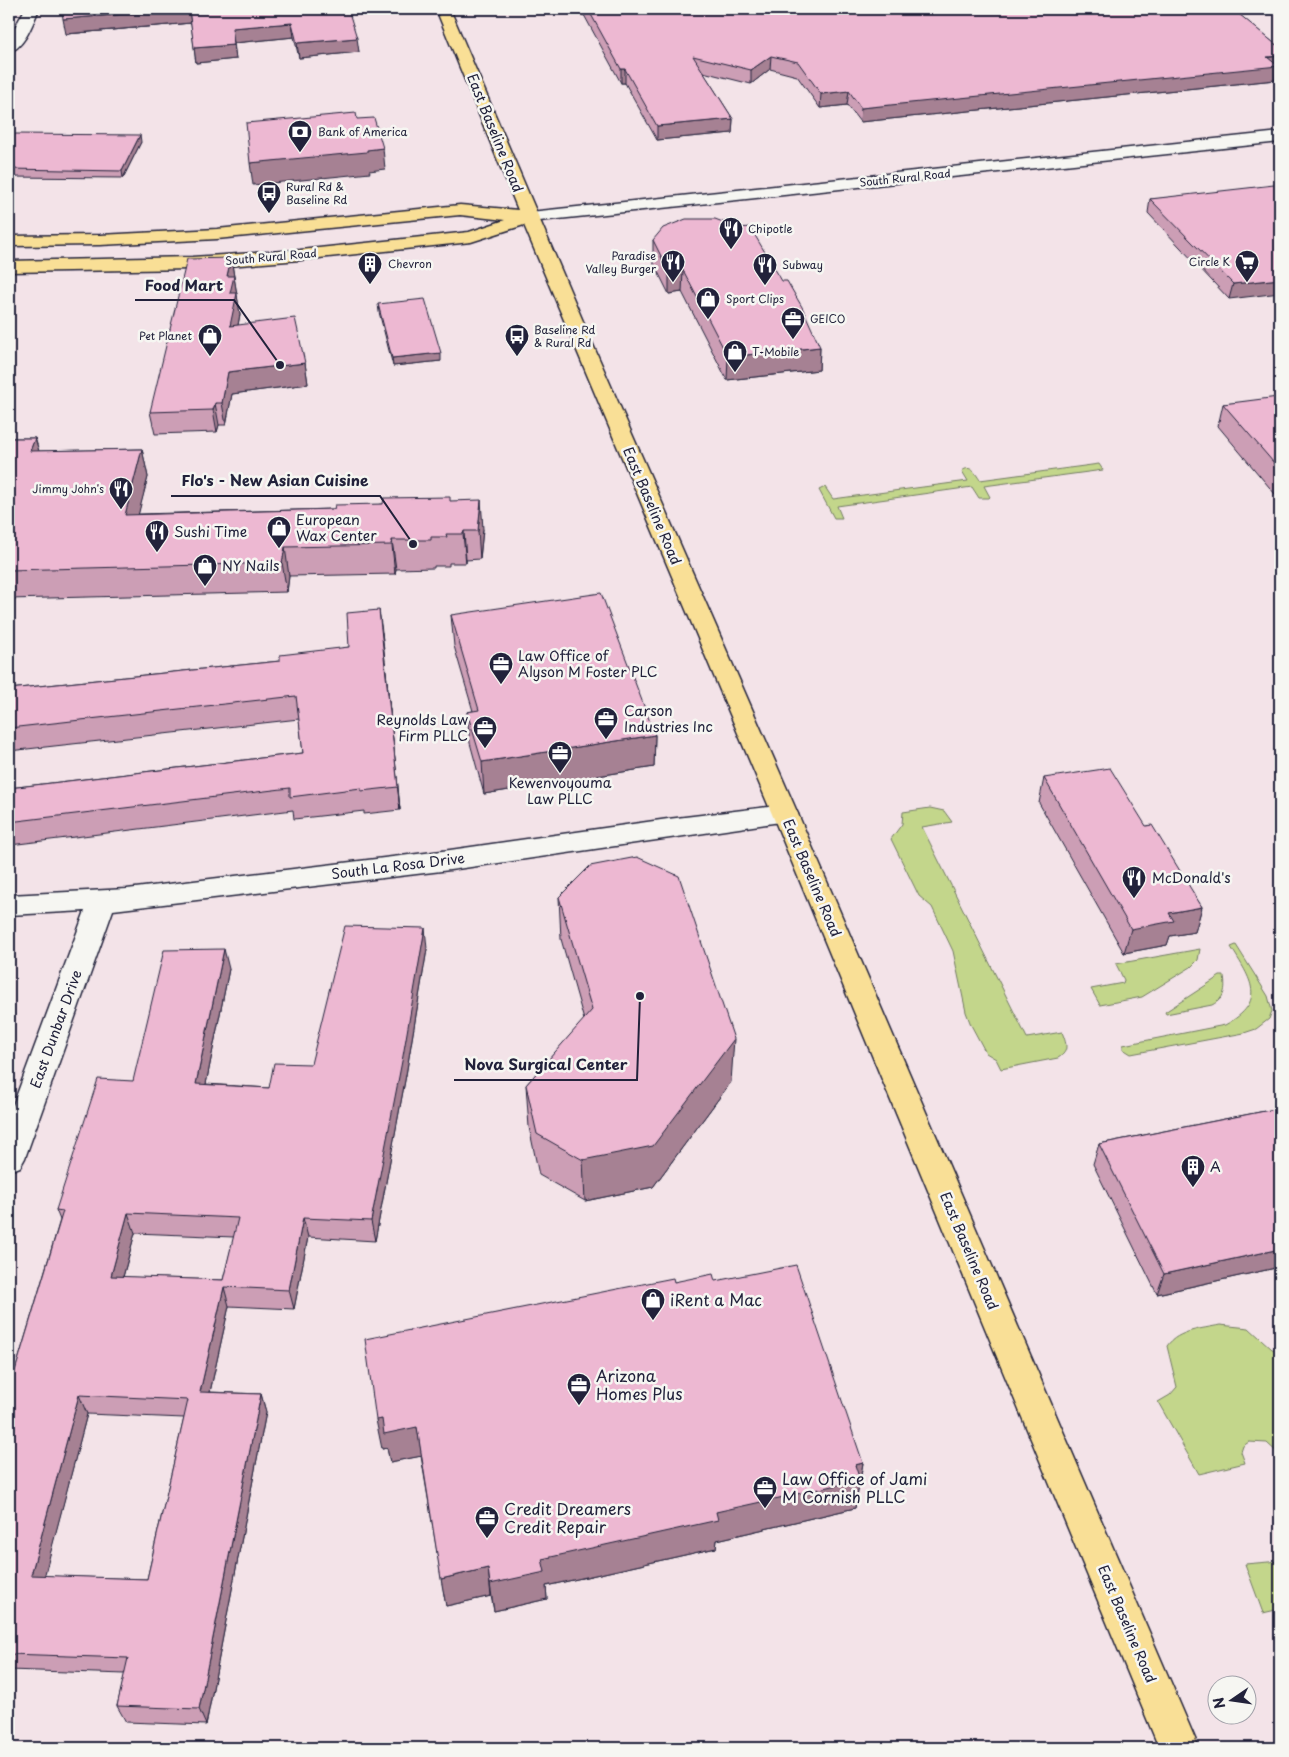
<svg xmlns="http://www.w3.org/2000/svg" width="1289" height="1757" font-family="'Playpen Sans',sans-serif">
<rect width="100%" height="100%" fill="#f3e3e8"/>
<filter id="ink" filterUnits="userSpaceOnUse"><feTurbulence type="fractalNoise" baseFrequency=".02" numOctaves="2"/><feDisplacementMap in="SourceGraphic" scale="10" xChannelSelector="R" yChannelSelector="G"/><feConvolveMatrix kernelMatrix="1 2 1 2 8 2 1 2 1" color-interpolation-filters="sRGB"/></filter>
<g filter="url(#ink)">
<!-- green -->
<g fill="#c3d68b" stroke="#727c63">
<path d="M1099 464 1103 470 984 486 990 497 989 498H979L972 487 837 506 842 518H834L819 490 825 487 833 499 968 481 962 471C971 464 975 473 980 480Z"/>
<path d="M930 808 944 811 952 822 922 827 1027 1038 1062 1032C1066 1043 1070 1051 1058 1058L1001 1069 996 1059 986 1053 971 1025 966 1012 953 951 932 907 919 896 891 839 902 824 903 812Z"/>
<path d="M1236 945 1268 996 1272 1011 1269 1019 1256 1029 1244 1033 1131 1054 1123 1049V1045L1225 1025C1268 1001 1251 980 1231 947Z"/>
<path d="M1200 949 1198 960 1191 967 1142 997 1100 1005 1091 989 1123 983 1124 980 1116 964Z"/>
<path d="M1220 976H1224C1226 990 1225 998 1212 1005L1166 1014 1165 1012Z"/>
<path d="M1220 1325 1249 1328 1272 1349 1280 1351V1455L1267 1443 1249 1442 1243 1446 1241 1452 1245 1463 1199 1474 1158 1402 1170 1395 1177 1387 1167 1346C1178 1330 1202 1329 1220 1325Z"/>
<path d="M1280 1561V1609L1263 1613 1245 1564Z"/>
</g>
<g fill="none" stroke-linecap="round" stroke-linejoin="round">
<defs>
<g id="street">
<path d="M25 9H39C33 22 25 48 9 52V38Z"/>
<path d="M785 805 794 808 798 814 794 820 450 870 113 910 25 1158 20 1167 9 1171V1116L85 911 9 915V895L127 889 450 850 668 819Z"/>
</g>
<path id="secondary" d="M1280 132V142L530 222 524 221 521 217 524 213 530 212Z"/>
<path id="primary" d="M436 9H450L594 347 798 814 1199 1748H1159L772 814 524 225 471 242 300 260 192 269 9 272V261L192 257 300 250 469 232 505 220 460 215 217 239 100 245 9 246V236L100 235 217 229 460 205 518 210Z"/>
</defs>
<!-- street casing -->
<use href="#street" stroke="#22223b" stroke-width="3"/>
<!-- secondary casing -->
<use href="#secondary" stroke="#22223b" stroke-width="3"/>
<!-- primary casing -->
<use href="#primary" stroke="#22223b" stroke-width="3"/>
<!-- street -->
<use href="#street" fill="#f6f6f2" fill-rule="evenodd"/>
<!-- secondary -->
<use href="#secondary" fill="#f6f6f2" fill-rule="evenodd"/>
<!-- primary -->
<use href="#primary" fill="#f9df96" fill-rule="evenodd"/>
</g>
<!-- wall -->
<g fill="#cc9eb5" stroke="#22223b" fill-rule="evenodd">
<path d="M348 9 359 52 299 58 294 37 234 43 236 59 196 63 191 23 66 34Z"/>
<path d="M578 9H1237L1236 12 1280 48V69H1277L1275 80 860 122 847 105 820 108 797 76 770 69 751 84 703 72 733 119 732 133 657 140 625 83H621L584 15H582Z"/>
<path d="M141 142 123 178 9 177V144Z"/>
<path d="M1280 191 1229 299 1148 213 1150 199Z"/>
<path d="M653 240 820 347 819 370 727 380 682 292 669 294 653 262Z"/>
<path d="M231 258 240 314 238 325 305 363 308 384 232 394 226 425H219L217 432 155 434 150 412Z"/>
<path d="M378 304 441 361 393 366 379 312Z"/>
<path d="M1280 399V500L1218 426 1223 404Z"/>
<path d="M9 438H35L39 451 142 449 148 477 138 514 334 509 383 504 450 501 483 529 480 559 466 560V563H449V566H434V568L396 569 395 574 289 576 287 592 9 599Z"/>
<path d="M451 615 655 735 654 767 484 794 470 743 467 712 473 711 454 646Z"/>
<path d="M382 632 400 810 364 814V811L294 819 293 810 10 845 9 840V788L303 753 299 719 9 751V689L280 661 349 647Z"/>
<path d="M1044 778 1146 826 1202 907 1195 932 1170 936 1167 945 1124 953 1039 803Z"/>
<path d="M559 897 731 1082 653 1187 585 1201 539 1175 529 1127 526 1085 584 1020 561 939Z"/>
<path d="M427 949 406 1075 375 1241 308 1237 294 1309 229 1306 210 1392 261 1394 266 1412 206 1725 126 1722 117 1706 125 1674 9 1670V1391L60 1220 56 1210 133 1081 229 969 206 1084 269 1088 311 1064ZM135 1233 234 1237 223 1280 123 1277ZM87 1414 184 1418 147 1579 44 1576Z"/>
<path d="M1280 1108V1267L1157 1294 1093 1164 1099 1144Z"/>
<path d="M715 1281 863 1463 855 1508 717 1540 716 1548 546 1586 547 1599 494 1611 491 1596 446 1606 421 1456 390 1462 387 1448 382 1449 674 1282Z"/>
</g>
<!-- shaded-wall -->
<g fill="#a68193" stroke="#22223b">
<path d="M189 9 191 23 66 34 63 19Z"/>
<path d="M581 9H584V15H582Z"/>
<path d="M292 23 294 37 234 43 232 28Z"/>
<path d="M357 38 359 52 299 58 297 43Z"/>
<path d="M234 45 236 59 196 63 194 48Z"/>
<path d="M771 56 770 69 751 84V70Z"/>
<path d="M1280 56V69H1277L1275 80 860 122 861 108Z"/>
<rect x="621" y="69" width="4" height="14"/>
<path d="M849 91 847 105 820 108 821 94Z"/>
<path d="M733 119 732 133 657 140V126Z"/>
<path d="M140 135 141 142 123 178 122 171Z"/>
<path d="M383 148 385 169 369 171 370 173 253 185 250 163Z"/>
<path d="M231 258 240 314 234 347 230 326 227 276Z"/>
<path d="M683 270 682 292 669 294V272Z"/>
<path d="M1280 279V293L1229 299 1233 284Z"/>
<path d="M820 347 819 370 727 380 728 357Z"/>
<path d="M441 353V361L393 366 392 358Z"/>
<path d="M305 363 308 384 232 394 226 425 222 403 228 372Z"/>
<path d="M215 403 219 425 217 432 213 410Z"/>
<path d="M35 438 43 465 30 451Z"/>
<path d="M142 449 148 477 131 543 125 515Z"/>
<path d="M481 500 483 529 480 559 478 531Z"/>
<path d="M464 531 466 560V563L463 534Z"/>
<path d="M392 540 396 569 395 574 392 545Z"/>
<path d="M285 547 289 576 287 592 282 563Z"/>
<path d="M379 610 382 632 400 810 398 787Z"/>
<path d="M655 735 654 767 484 794 482 762Z"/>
<path d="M1202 907 1195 932 1170 936 1167 945 1124 953 1131 929 1169 913Z"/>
<path d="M425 928 427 949 406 1075 375 1241 371 1221Z"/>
<path d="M224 949 229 969 202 1104 196 1084Z"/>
<path d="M734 1039 731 1082 653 1187 585 1201 583 1160Z"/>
<path d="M128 1213 135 1233 118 1295 111 1276Z"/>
<path d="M303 1218 308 1237 294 1309 289 1290Z"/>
<path d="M1280 1249V1267L1157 1294 1164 1274Z"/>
<path d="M224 1287 229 1306 206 1410 200 1392Z"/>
<path d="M261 1394 266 1412 206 1725 199 1709Z"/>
<path d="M79 1395 87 1414 40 1593 31 1575Z"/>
<path d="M382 1419 417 1427 422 1456 390 1462 387 1448 382 1449 376 1420Z"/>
<path d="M863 1463 855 1508 717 1540 716 1548 546 1586 547 1599 494 1611 490 1584 542 1559 716 1512 855 1465Z"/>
<path d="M488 1568 491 1596 446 1606 441 1579Z"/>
</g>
<!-- building -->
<g fill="#edb8d2" stroke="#22223b" fill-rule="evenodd">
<path d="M62 9H348L357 38 297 43 292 23 232 28 234 45 194 48 189 9 63 19Z"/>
<path d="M588 9H1233L1280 48V56L1267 57 1278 66 861 108 849 91 821 94 798 62 771 56 751 70 693 56 733 119 657 126 625 69H621Z"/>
<path d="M356 113 357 119 374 118 383 148 367 150V152L250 163 246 123Z"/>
<path d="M15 134 140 135 122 171 9 169V144Z"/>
<path d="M1274 185 1280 191V279L1233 284 1150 199Z"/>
<path d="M686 219H715L739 228 750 227 782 281H787L802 307 820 347 728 357 683 270 669 272 653 240 663 228Z"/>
<path d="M231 258 227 276H234L230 293H237L230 326 295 318 305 363 228 372 222 403H215L213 410 150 412 187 259Z"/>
<path d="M425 299 441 353 392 358 378 304Z"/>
<path d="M1278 397 1280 399V470L1223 404Z"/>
<path d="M9 438H35L30 451 142 449 125 515 334 509 335 505 383 504 384 498 450 497V501L481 500 478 531H464L463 534H446L447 537H431V540H392V545L285 547 282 563 9 570Z"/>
<path d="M601 593 655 735 482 762 467 712 479 710 451 615Z"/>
<path d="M379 610 398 787 361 791V788L290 797V788L9 822V788L303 753 296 696 9 728V689L280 661V655L349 647 347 613Z"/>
<path d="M1110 768 1146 826 1152 825 1202 907 1169 913 1174 921 1131 929 1044 778Z"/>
<path d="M637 857 679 876 734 1039 653 1146 583 1160 537 1134 526 1085 592 1010 559 897 590 866Z"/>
<path d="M345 926 425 928 403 1056 371 1221 303 1218 289 1290 224 1287 200 1392 261 1394 199 1709 117 1706 128 1658 9 1654V1391L63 1211 56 1210 98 1079 133 1081 164 950 224 949 196 1084 269 1088 274 1063 311 1064ZM128 1213 238 1218 223 1280 111 1276ZM79 1395 188 1400 147 1579 31 1575Z"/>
<path d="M1280 1108V1249L1164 1274 1099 1144Z"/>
<path d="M796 1265 863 1463 855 1465 860 1480 716 1512 718 1520 542 1559 545 1572 490 1584 488 1568 441 1579 417 1427 384 1434 382 1419 376 1420 365 1339 673 1278 674 1282 713 1274 715 1281Z"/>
</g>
</g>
<!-- icons -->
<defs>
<symbol id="bank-pin" viewBox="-11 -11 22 30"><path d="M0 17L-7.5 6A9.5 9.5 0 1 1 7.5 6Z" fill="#22223b" stroke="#f6f6f2"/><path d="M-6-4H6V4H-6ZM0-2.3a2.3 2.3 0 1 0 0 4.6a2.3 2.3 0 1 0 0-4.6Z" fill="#fff"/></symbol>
<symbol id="bus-pin" viewBox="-11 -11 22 30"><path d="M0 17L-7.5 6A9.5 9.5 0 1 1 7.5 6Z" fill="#22223b" stroke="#f6f6f2"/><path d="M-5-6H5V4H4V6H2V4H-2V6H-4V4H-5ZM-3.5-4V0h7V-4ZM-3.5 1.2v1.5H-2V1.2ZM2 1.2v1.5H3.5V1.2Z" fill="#fff"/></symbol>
<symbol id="restaurant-pin" viewBox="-11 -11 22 30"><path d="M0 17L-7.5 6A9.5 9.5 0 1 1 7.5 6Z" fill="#22223b" stroke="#f6f6f2"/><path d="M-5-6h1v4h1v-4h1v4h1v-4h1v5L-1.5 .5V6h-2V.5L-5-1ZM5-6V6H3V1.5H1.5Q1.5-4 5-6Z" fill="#fff"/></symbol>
<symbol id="supermarket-pin" viewBox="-11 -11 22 30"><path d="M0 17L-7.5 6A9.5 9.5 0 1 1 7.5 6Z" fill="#22223b" stroke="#f6f6f2"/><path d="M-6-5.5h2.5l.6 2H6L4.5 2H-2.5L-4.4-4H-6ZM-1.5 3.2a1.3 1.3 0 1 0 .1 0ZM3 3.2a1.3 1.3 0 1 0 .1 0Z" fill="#fff"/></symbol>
<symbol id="building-pin" viewBox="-11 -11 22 30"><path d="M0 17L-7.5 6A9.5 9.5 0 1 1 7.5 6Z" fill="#22223b" stroke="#f6f6f2"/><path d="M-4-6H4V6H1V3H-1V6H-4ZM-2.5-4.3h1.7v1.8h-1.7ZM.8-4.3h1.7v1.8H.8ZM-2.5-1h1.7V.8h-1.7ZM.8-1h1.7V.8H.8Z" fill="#fff"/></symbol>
<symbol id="shop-pin" viewBox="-11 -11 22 30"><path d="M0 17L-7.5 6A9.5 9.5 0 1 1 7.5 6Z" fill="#22223b" stroke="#f6f6f2"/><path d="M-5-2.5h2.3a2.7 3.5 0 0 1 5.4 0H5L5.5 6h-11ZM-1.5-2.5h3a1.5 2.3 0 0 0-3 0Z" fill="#fff"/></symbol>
<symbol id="office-pin" viewBox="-11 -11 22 30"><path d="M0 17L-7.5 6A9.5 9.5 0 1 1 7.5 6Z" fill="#22223b" stroke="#f6f6f2"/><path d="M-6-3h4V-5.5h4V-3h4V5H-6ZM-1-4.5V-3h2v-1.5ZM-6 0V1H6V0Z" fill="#fff"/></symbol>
</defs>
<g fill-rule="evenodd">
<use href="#bank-pin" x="286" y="118" width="28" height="38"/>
<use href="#bus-pin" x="255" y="179" width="28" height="38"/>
<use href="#restaurant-pin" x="717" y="215" width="28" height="38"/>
<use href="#restaurant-pin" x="659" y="248" width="28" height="38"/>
<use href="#supermarket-pin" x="1233" y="248" width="28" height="38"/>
<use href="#building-pin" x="356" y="250" width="28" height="38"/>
<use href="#restaurant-pin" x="751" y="251" width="28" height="38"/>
<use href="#shop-pin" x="694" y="285" width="28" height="38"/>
<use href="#office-pin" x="779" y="305" width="28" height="38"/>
<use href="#shop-pin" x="196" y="322" width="28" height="38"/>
<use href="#bus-pin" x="503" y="322" width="28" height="38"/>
<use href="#shop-pin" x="721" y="338" width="28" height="38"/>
<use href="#restaurant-pin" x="107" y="475" width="28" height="38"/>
<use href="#shop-pin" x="265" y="514" width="28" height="38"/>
<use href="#restaurant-pin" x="143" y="518" width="28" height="38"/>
<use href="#shop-pin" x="191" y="552" width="28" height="38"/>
<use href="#office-pin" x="487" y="650" width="28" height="38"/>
<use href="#office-pin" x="592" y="705" width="28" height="38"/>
<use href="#office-pin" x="471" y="714" width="28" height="38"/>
<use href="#office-pin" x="546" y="739" width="28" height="38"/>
<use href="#restaurant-pin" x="1120" y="864" width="28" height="38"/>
<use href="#building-pin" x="1179" y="1153" width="28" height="38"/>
<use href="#shop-pin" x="639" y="1286" width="28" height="38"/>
<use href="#office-pin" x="565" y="1371" width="28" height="38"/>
<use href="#office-pin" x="751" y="1474" width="28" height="38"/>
<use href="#office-pin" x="473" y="1504" width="28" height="38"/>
</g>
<g text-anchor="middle" stroke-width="5" stroke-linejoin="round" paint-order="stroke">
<!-- far-poi labels -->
<g font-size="11" fill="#22223b" stroke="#f6f6f2" text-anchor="start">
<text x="318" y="136">Bank of America</text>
<text x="286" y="191">Rural Rd &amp;<tspan x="286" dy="13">Baseline Rd</tspan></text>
<text x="748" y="233">Chipotle</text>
<text x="656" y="260" text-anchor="end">Paradise<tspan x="656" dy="13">Valley Burger</tspan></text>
<text x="1230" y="266" text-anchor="end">Circle K</text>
<text x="388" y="268">Chevron</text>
<text x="782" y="269">Subway</text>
<text x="726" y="303">Sport Clips</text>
<text x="810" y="323">GEICO</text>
<text x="534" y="334">Baseline Rd<tspan x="534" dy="13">&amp; Rural Rd</tspan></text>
<text x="192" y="340" text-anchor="end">Pet Planet</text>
<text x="752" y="356">T-Mobile</text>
<text x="104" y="493" text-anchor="end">Jimmy John's</text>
</g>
<!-- far-street labels -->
<g font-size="11" fill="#22223b" stroke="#f6f6f2">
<text transform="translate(905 178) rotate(-6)" y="4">South Rural Road</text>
<text transform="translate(271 257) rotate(-5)" y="4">South Rural Road</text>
</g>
<!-- street labels -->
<g font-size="14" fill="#22223b" stroke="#f6f6f2">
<text transform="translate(495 133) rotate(68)" y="5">East Baseline Road</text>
<text transform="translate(652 506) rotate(67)" y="5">East Baseline Road</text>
<text transform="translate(398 866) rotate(-7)" y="5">South La Rosa Drive</text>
<text transform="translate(812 878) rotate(67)" y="5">East Baseline Road</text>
<text transform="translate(56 1029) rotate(-70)" y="5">East Dunbar Drive</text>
<text transform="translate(969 1251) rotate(67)" y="5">East Baseline Road</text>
<text transform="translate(1127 1624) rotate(67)" y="5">East Baseline Road</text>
</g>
<!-- poi labels -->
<g font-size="14" fill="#22223b" stroke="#f6f6f2" text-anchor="start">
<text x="296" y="525">European<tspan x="296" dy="16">Wax Center</tspan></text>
<text x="174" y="537">Sushi Time</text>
<text x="222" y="571">NY Nails</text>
<text x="518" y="661">Law Office of<tspan x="518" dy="16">Alyson M Foster PLC</tspan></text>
<text x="624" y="716">Carson<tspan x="624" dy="16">Industries Inc</tspan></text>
<text x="468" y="725" text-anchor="end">Reynolds Law<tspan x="468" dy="16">Firm PLLC</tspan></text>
<text x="560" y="788" text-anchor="middle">Kewenvoyouma<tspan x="560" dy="16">Law PLLC</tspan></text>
<text x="1152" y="883">McDonald's</text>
<text x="1210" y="1172">A</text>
</g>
<!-- near-poi labels -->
<g font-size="16" fill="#22223b" stroke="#f6f6f2" text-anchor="start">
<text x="670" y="1306">iRent a Mac</text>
<text x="596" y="1382">Arizona<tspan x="596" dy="18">Homes Plus</tspan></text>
<text x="782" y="1485">Law Office of Jami<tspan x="782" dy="18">M Cornish PLLC</tspan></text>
<text x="504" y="1515">Credit Dreamers<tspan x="504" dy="18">Credit Repair</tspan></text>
</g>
</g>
<!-- callouts -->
<path fill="none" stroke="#22223b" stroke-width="2" d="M280 365L234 300H135M413 544L380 496H171M640 996L637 1080H454"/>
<g fill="#22223b" stroke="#f6f6f2" stroke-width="2">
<circle cx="280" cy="365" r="5"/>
<circle cx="413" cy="544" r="5"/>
<circle cx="640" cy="996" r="5"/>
</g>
<g font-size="15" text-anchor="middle" font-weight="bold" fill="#22223b" stroke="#f6f6f2" stroke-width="5" stroke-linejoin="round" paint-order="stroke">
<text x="184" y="291">Food Mart</text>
<text x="275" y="486">Flo's - New Asian Cuisine</text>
<text x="546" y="1070">Nova Surgical Center</text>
</g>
<!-- margin -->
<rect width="1289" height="1757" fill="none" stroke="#f6f6f2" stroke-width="30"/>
<rect x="15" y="15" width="1259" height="1727" fill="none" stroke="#22223b" stroke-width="2" filter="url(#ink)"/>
<!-- north arrow -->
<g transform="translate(1232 1700) rotate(257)"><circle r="24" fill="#f6f6f2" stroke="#a1a1a9"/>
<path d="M0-4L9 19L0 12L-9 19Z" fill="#22223b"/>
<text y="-8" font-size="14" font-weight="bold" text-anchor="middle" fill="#22223b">N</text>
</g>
</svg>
